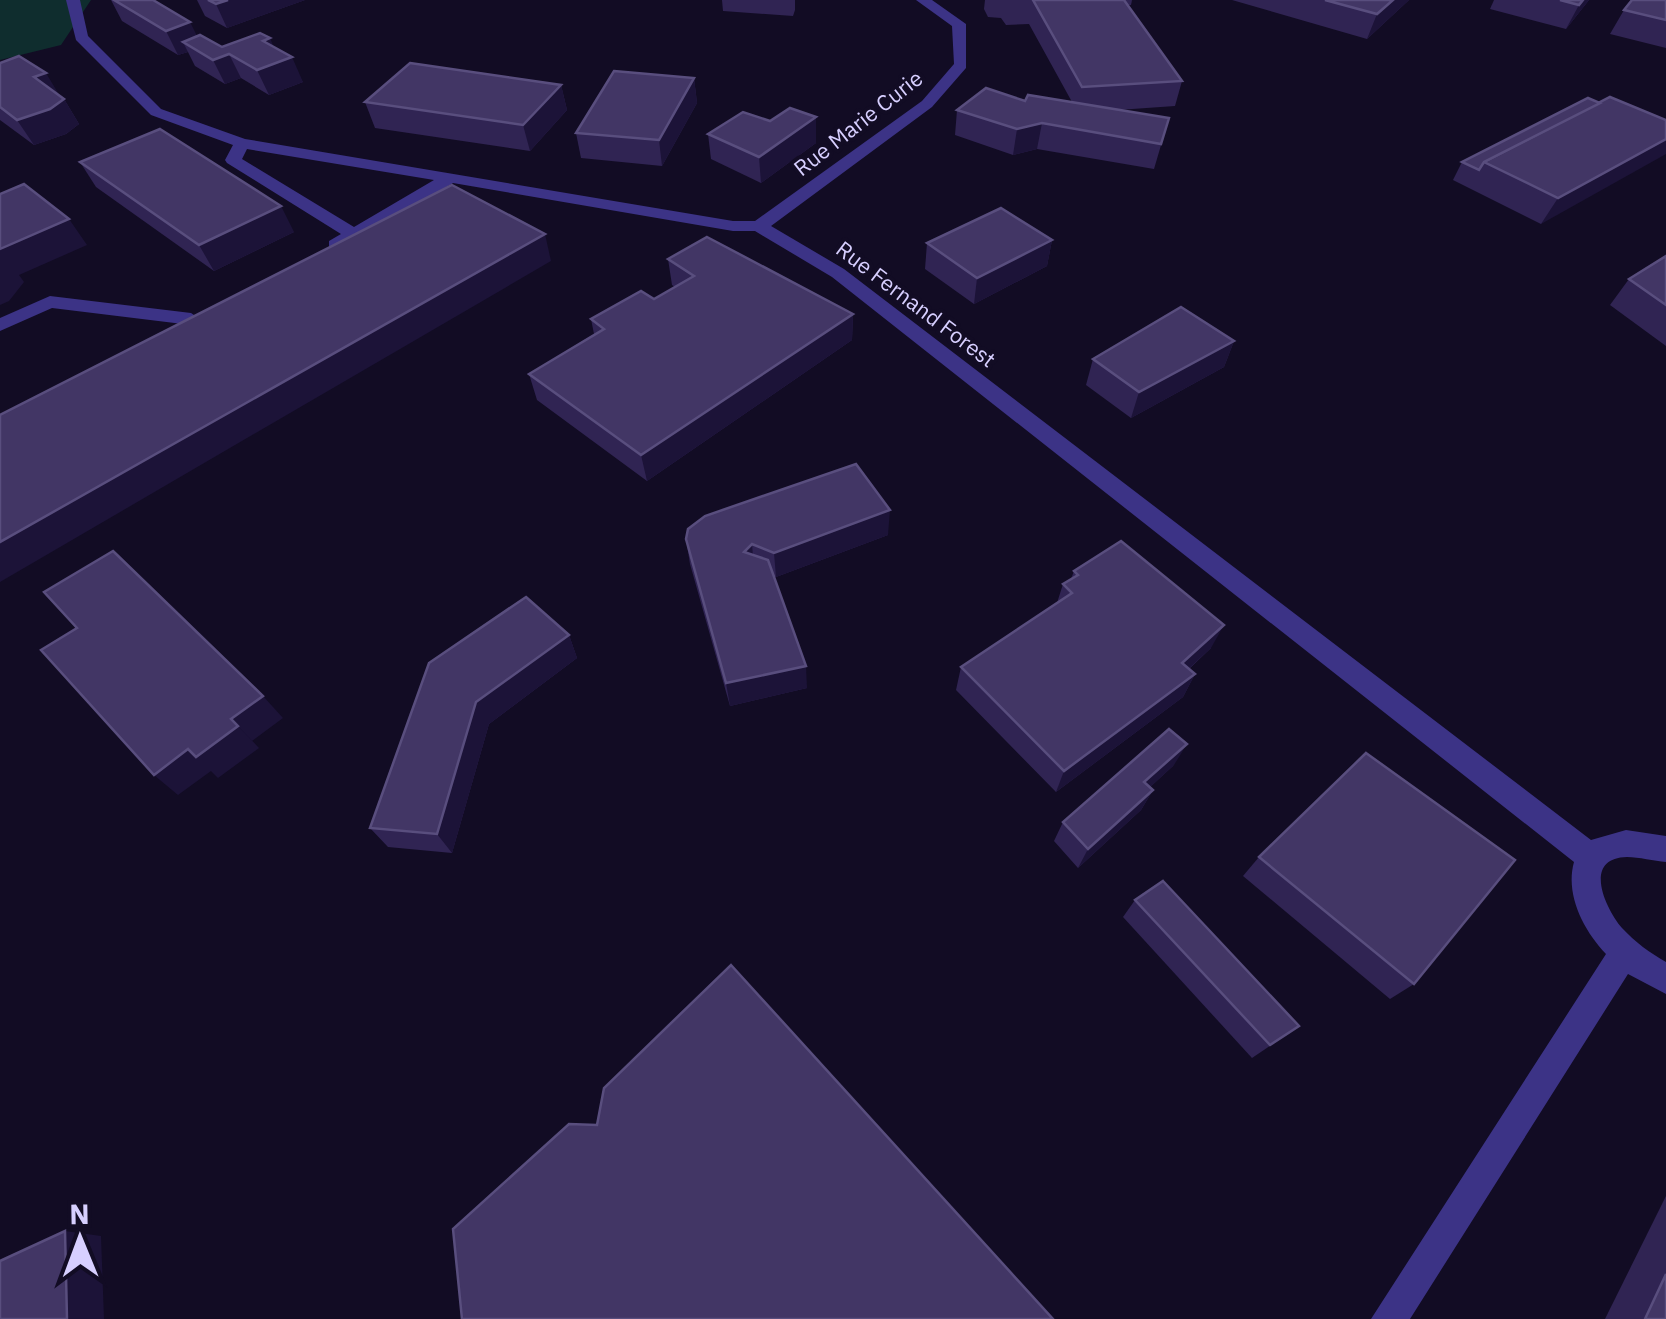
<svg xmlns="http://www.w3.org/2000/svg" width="1666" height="1319" font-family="'IBM Plex Sans',sans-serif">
<rect width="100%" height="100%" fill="#120c24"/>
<!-- green -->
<path fill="#0f2d2e" d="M0 0H91L61 45 0 60Z"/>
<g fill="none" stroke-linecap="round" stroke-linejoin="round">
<!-- minor -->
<g fill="#3c3386" fill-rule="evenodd">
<path d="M66 0H80L88 36 161 109 245 139 733 221H755L922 101 954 64 952 26 916 0H932L966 24V68L932 107 771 226 844 269 1591 840 1626 830 1666 836V862C1654 861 1639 857 1627 857 1582 858 1605 908 1622 928 1635 942 1650 953 1666 962V994L1628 974 1410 1319H1371L1606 954C1583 930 1565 894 1574 862L832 277 755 231H733L453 183C429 197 349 251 329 249V241L341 234 227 163 225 160 233 145 151 115 76 40ZM247 149 434 180 354 227 242 159Z"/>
<path d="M50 296 191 313 200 319 191 325 52 308 0 331V318Z"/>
</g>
</g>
<!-- wall -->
<g fill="#302453">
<path d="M111 0H153L197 37 222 47H274L303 82 269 95 241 78 225 84 195 66 188 52 178 55 122 21Z"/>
<path d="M197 0H305L227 28 205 16Z"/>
<path d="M722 0H795V10L793 16 723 11Z"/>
<path d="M985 0H1132L1131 5H1128L1182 81 1175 106 1118 110 1169 118 1154 169 1037 149 1013 155 955 135 957 110 1025 101 1072 102 1029 24 1006 25 1001 18 988 17 984 9Z"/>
<path d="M1232 0H1409L1367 39Z"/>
<path d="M1494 0H1589L1566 29 1490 9Z"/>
<path d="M1666 0V48L1610 34 1624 10Z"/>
<path d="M0 63 64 99 79 124 66 134 34 145 0 120Z"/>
<path d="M694 78 697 103 662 166 581 158 576 133Z"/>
<path d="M561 85 567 110 530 151 375 128 365 102Z"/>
<path d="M1600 103 1666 120 1541 224 1453 180 1462 162Z"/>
<path d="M770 121 816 143 761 183 711 159 708 134Z"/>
<path d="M80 162 294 232 214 271 96 187Z"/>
<path d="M1052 240 1047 266 974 304 925 269 927 243Z"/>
<path d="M1666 256V346L1610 305 1629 279Z"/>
<path d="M668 259 853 314 852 340 647 481 537 400 529 374 594 334 591 319 654 299 675 287 672 285Z"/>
<path d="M1234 341 1224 367 1131 418 1086 385 1093 359Z"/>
<path d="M888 535 776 577 774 576 807 688 730 706 690 564 686 539Z"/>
<path d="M1074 571 1211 648 1189 669 1195 674 1183 697 1056 792 956 690 961 667 1057 603 1063 584 1071 579Z"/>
<path d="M569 635 577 658 489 724 452 853 388 847 370 828Z"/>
<path d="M1174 765 1150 787 1153 790 1141 810 1078 868 1054 841 1063 822Z"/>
<path d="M1259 857 1414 984 1390 999 1243 876Z"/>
<path d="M1135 900 1299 1026 1252 1058 1123 917Z"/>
<path d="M1666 1196V1319H1605Z"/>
</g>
<!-- shaded-wall -->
<g fill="#1c1338">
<path d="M228 0H305L227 28 216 4Z"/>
<path d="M1393 0H1409L1367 39 1377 14Z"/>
<path d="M1583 0H1589L1566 29 1579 5Z"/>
<path d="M190 22 202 46 183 42 188 52 178 55 166 31Z"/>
<path d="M270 38 280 62 292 57 303 82 269 95 257 70 263 41Z"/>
<path d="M229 54 241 78 225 84 213 60Z"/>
<path d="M46 73 61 98 34 77Z"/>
<path d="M694 78 697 103 662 166 659 140Z"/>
<path d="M561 85 567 110 530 151 523 125Z"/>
<path d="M64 99 79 124 66 134 34 145 17 120Z"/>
<path d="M816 117V143L761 183 759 157Z"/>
<path d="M1042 123 1037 149 1013 155 1017 129Z"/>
<path d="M1666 139V154L1541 224 1558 198Z"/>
<path d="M281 206 294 232 214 271 199 245Z"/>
<path d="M69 219 87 245 19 275 24 282 9 301 0 305V249Z"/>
<path d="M545 234 551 261 0 582V542Z"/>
<path d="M1052 240 1047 266 974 304 977 278Z"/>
<path d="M853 314 852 340 647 481 641 455Z"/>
<path d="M1234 341 1224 367 1131 418 1139 392Z"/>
<path d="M890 510 888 535 776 577 774 553Z"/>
<path d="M752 544 754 569 744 552Z"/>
<path d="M1224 625 1211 648 1170 686 1182 663Z"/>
<path d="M569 635 577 658 489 724 452 853 437 834 476 702Z"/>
<path d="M806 666 807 688 730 706 726 683Z"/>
<path d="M1195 674 1183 697 1056 792 1064 771Z"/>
<path d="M263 696 283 718 252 741 231 719Z"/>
<path d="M238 726 259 748 218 778 211 771 178 795 154 775 188 749Z"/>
<path d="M1187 744 1174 765 1133 803 1144 782Z"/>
<path d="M1153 790 1141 810 1078 868 1088 849Z"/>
<path d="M65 1231 101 1236 104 1319H67Z"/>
</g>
<!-- building -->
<g fill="#423665" stroke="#594e7e" stroke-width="2.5">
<path d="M114 0H153L190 22 166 31Z"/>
<path d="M208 0H228L216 4Z"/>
<path d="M1033 0H1124L1182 81 1082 87Z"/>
<path d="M1325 0H1393L1377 14Z"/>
<path d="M1560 0H1583L1579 5Z"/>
<path d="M1632 0H1666V20L1624 10Z"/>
<path d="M260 33 270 38 263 41 292 57 257 70 229 54 213 60 183 42 200 35 222 47Z"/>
<path d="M19 56 46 73 34 77 64 99 50 109 17 120 0 107V63Z"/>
<path d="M410 63 561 85 523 125 365 102Z"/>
<path d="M614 71 694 78 659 140 576 133Z"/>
<path d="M986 88 1025 101 1028 95 1169 118 1161 144 1042 123 1017 129 957 110Z"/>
<path d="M1610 97 1666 120V139L1558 198 1484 162Z"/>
<path d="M1588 98 1600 103 1484 162 1479 170 1462 162Z"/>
<path d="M790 108 816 117 759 157 708 134 743 112 770 121Z"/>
<path d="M160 129 281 206 199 245 80 162Z"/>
<path d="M24 184 69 219 0 249V194Z"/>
<path d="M452 185 545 234 0 542V415Z"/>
<path d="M1001 208 1052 240 977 278 927 243Z"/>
<path d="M707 237 853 314 641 455 529 374 604 329 591 319 641 291 654 299 694 276 668 259Z"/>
<path d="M1666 256V305L1629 279Z"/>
<path d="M1181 307 1234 341 1139 392 1093 359Z"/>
<path d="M856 464 890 510 774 553 752 544 744 552 768 560 806 666 726 683 686 539 688 529 705 516Z"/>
<path d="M1121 541 1224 625 1182 663 1195 674 1064 771 961 667 1072 593 1063 584 1078 575 1074 571Z"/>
<path d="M113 551 263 696 231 719 238 726 196 757 188 749 154 775 41 650 77 628 44 592Z"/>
<path d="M526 597 569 635 476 702 437 834 370 828 429 663Z"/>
<path d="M1169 729 1187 744 1144 782 1153 790 1088 849 1063 822Z"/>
<path d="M1366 753 1515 860 1414 984 1259 857Z"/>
<path d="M1163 881 1299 1026 1270 1045 1135 900Z"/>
<path d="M731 965 1053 1319H462L453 1229 569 1124 597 1125 604 1088Z"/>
<path d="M65 1231 67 1319H0V1261Z"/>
<path d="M1666 1274V1319H1645Z"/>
</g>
<g text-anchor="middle" stroke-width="8" stroke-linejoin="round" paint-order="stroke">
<!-- far-street labels -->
<g font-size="22" fill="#d7cfff" stroke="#120c24">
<text transform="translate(858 123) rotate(-38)" y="8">Rue Marie Curie</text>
<text transform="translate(916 304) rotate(37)" y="8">Rue Fernand Forest</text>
</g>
</g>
<!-- north arrow -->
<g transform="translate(80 1239) rotate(359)" stroke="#120c24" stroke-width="8" paint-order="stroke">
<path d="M0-8L18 38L0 25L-18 38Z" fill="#d7cfff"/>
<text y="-15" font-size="28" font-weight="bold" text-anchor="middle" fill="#d7cfff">N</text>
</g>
</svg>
